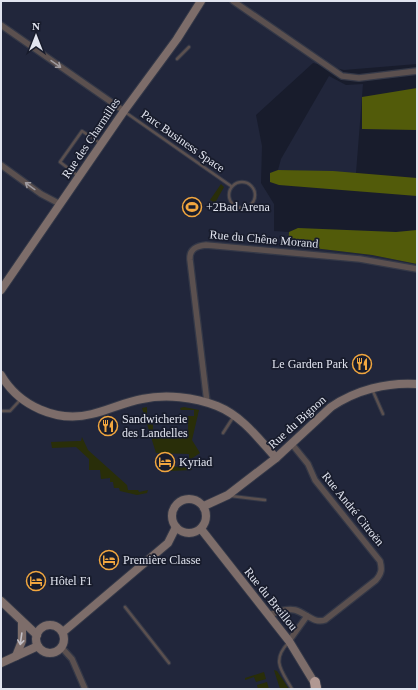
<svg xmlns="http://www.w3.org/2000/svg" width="418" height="690" font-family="'Times New Roman',serif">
<rect width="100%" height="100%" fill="#181c2c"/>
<!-- built -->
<g fill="#21263b">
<path d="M1 1H417V64L344 70 313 63 256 115 262 146 261 183 274 204V231L289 232 288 245 372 255 417 264V689H1Z"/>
<path d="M329 76 346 85 363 84 356 173 278 170 281 159Z"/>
</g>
<!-- green -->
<g fill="#292e09">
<path d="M221 184 224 187 215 203 210 200Z"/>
<path d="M147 407V422L153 423V435L188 433V416H194V410H181L180 408 184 407 199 410 192 440 200 453 191 459 192 470 171 471V467L189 466V454L156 453 142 408Z"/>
<path d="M82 437 88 450 127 485 128 490H138L139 492 148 490 147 493 137 495 120 491 119 488H114L113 482H110V478L101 479 100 470H89V459L76 447 52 448 51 442 78 441H81Z"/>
<path d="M274 670 277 671 289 689H280Z"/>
<path d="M264 672 266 679 256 682 254 677 245 680V678Z"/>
<path d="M267 682 269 689H258L257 685Z"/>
</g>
<!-- forest -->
<g fill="#525b0a">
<path d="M417 88V130L362 129V97Z"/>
<path d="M278 170 333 171 417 178V196L279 185 270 182V173Z"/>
<path d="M298 228 396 232 417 230V264L372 255 288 245 289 232Z"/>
</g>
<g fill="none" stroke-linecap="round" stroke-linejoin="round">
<defs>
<g id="lane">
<path d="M177 59 189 47"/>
<path d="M125 112 231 186"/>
<path d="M77 175 60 162 82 131 100 143"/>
<circle cx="242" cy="195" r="13"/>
<path d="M372 389 383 414"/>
<path d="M1 411H10L21 399"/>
<path d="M223 433 234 416"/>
<path d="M231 496 265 500"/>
<path d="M125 607 169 663"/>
<path d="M288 643C271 661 282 671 292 689"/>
</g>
<g id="street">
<path d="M233 1 342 76 359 78 417 71"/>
<path d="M1 25 124 111"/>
<path d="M1 165 41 194 60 204"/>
<path d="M207 402 190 260C189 249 196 246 206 245L360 259 417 269"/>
<path d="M269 615C277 612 287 608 295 610 306 613 314 624 325 620L376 580C382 573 382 569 380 561L315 480 308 464 291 443"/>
<path d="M289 641 307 616"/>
<path d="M62 648 72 659 85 689"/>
</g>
<g id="secondary">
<path d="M1 290 124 111 177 39 201 1"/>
<path d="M1 375C19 406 57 423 92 414 109 410 125 402 142 399 166 394 194 397 217 406 242 416 258 438 276 458"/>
<circle cx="189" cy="516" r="17"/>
<path d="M204 506 228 495 276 458 331 407C356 390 387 382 417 384"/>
<path d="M201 529 289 641 317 687"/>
<path d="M1 601 37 635"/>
<circle cx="50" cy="639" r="14"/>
<path d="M63 632 168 543 176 527"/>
<path d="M16 656 22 641V622"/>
<path d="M1 663 38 646"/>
</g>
<path id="highway" d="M315 682 316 689"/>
</defs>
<!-- lane casing -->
<use href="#lane" stroke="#343847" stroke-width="4.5"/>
<!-- street casing -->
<use href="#street" stroke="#343847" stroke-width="8"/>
<!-- secondary casing -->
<use href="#secondary" stroke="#343847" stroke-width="10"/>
<!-- highway casing -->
<use href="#highway" stroke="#343847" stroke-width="12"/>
<!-- lane -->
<use href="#lane" stroke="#5b504f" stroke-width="2.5"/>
<!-- street -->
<use href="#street" stroke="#5b504f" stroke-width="5.5"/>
<!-- secondary -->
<use href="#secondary" stroke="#7d6d6a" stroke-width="8"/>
<!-- highway -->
<use href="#highway" stroke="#b19893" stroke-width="10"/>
</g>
<!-- one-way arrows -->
<defs><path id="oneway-shaft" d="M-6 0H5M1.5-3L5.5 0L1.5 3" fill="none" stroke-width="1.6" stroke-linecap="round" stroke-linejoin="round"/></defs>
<g stroke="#9e9a9f">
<use href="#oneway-shaft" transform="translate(56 64) rotate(35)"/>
<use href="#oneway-shaft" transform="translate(30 186) rotate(-144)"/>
</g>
<use stroke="#c3c0c7" href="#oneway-shaft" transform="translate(21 639) rotate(98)"/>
<!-- icons -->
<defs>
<symbol id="stadium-ring" viewBox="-11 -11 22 22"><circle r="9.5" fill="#181c2c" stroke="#f1a63f" stroke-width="1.5"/><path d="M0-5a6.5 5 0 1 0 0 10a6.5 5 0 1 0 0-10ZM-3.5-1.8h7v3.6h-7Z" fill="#f1a63f"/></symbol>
<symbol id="restaurant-ring" viewBox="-11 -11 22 22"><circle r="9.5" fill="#181c2c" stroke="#f1a63f" stroke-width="1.5"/><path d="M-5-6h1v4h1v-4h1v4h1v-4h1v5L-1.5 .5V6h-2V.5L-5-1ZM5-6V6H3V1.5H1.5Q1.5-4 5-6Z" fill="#f1a63f"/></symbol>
<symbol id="hotel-ring" viewBox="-11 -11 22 22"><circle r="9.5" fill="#181c2c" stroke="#f1a63f" stroke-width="1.5"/><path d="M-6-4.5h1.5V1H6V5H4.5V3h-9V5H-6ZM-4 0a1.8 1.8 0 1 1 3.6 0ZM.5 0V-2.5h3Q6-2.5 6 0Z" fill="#f1a63f"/></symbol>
</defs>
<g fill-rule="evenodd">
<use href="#stadium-ring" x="181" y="196" width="22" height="22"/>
<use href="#restaurant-ring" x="351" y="353" width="22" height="22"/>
<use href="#restaurant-ring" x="97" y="415" width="22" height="22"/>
<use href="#hotel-ring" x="154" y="451" width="22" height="22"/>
<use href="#hotel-ring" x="98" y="549" width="22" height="22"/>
<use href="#hotel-ring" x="25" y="570" width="22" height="22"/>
</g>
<g text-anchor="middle" stroke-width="3.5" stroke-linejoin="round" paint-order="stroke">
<!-- street labels -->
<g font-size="12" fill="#e1e4ef" stroke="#181c2c">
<text transform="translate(91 138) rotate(-56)" y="4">Rue des Charmilles</text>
<text transform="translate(183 141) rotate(35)" y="4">Parc Business Space</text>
<text transform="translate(264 239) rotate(5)" y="4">Rue du Chêne Morand</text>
<text transform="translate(297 422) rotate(-42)" y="4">Rue du Bignon</text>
<text transform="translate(353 509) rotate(51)" y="4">Rue André Citroën</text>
<text transform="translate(271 599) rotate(51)" y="4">Rue du Breillou</text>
</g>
<!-- poi labels -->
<g font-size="12" fill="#e1e4ef" stroke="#181c2c" text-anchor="start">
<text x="206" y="211">+2Bad Arena</text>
<text x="348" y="368" text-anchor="end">Le Garden Park</text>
<text x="122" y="423">Sandwicherie<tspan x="122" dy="14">des Landelles</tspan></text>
<text x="179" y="466">Kyriad</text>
<text x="123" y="564">Première Classe</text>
<text x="50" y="585">Hôtel F1</text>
</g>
</g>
<!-- border -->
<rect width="418" height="690" fill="none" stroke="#e1e4ef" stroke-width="4"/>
<!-- north arrow -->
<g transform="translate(36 36)" stroke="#181c2c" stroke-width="3" paint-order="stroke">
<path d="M0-3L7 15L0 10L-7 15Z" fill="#e1e4ef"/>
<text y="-6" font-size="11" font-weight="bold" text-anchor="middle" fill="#e1e4ef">N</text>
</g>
</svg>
